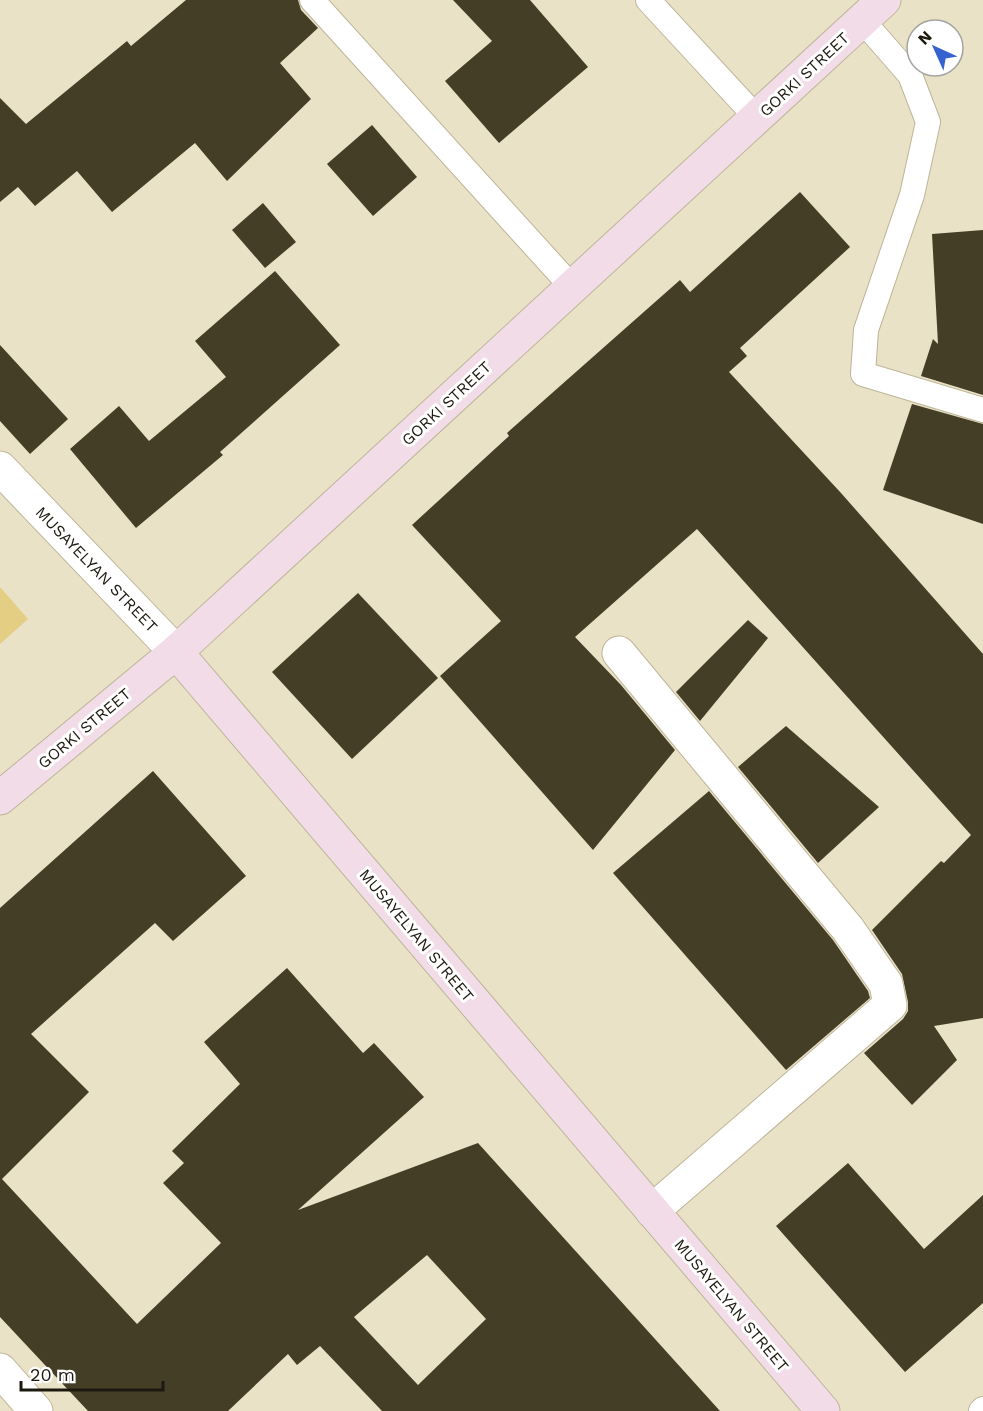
<svg xmlns="http://www.w3.org/2000/svg" width="983" height="1411" font-family="'Work Sans',sans-serif">
<rect width="100%" height="100%" fill="#eae2c6"/>
<!-- green -->
<path fill="#e4ce83" d="M0 587 28 619 0 644Z"/>
<!-- building -->
<g fill="#453e27" fill-rule="evenodd">
<path d="M186 0H298L301 10 318 28 280 63 311 99 227 181 195 143 112 212 77 171 35 206 18 187 0 202V98L26 124 127 41 131 46Z"/>
<path d="M453 0H530L588 67 499 143 445 81 492 41Z"/>
<path d="M372 125 417 177 373 216 327 164Z"/>
<path d="M800 192 850 247 740 348 747 356 729 372 841 493 983 654V1018L934 1026 957 1060 912 1105 864 1053 903 1019 908 1011V1002L902 974 872 930 941 861 944 863 971 835 697 529 575 637 621 685 675 750 593 850 440 676 501 621 412 525 509 436 507 433 680 280 690 292Z"/>
<path d="M263 203 296 242 265 268 232 230Z"/>
<path d="M983 230V395L921 376 933 339 938 344 932 234Z"/>
<path d="M275 271 340 345 220 452 223 455 136 528 70 449 119 406 149 441 226 377 195 341Z"/>
<path d="M0 345 68 419 30 454 0 421Z"/>
<path d="M912 404 983 424V524L883 490Z"/>
<path d="M358 593 438 678 352 759 272 672Z"/>
<path d="M748 620 768 638 700 721 676 692Z"/>
<path d="M786 726 879 807 818 863 738 767Z"/>
<path d="M153 771 246 876 173 941 155 923 31 1034 89 1092 2 1179 137 1324 221 1243 163 1183 184 1163 172 1151 240 1084 204 1042 287 968 363 1053 374 1043 424 1097 298 1210 478 1143 720 1411H382L320 1346 297 1365 288 1354 228 1411H88L0 1317V908ZM427 1255 486 1319 418 1385 354 1317Z"/>
<path d="M709 791 833 940 868 991 870 998 786 1070 613 873Z"/>
<path d="M848 1163 924 1249 983 1195V1303L905 1372 776 1226Z"/>
</g>
<g fill="none" stroke-linecap="round" stroke-linejoin="round">
<defs>
<g id="lane">
<path d="M312 0 572 287"/>
<path d="M648 0 757 118"/>
<path d="M862 20 910 75 928 122 912 195 866 330 863 374 983 410"/>
<path d="M981 1411 983 1409"/>
</g>
<g id="street">
<path d="M0 468 176 652"/>
<path d="M619 653 848 929 886 984 890 1005 652 1211"/>
<path d="M0 1370 36 1411"/>
</g>
<g id="secondary">
<path d="M176 652 823 1411"/>
<path d="M0 798 176 652 884 0"/>
</g>
</defs>
<!-- lane casing -->
<use href="#lane" stroke="#bdb59a" stroke-width="26"/>
<!-- street casing -->
<use href="#street" stroke="#bdb59a" stroke-width="35"/>
<!-- secondary casing -->
<use href="#secondary" stroke="#bdb59a" stroke-width="35"/>
<!-- lane -->
<use href="#lane" stroke="#fff" stroke-width="24"/>
<!-- street -->
<use href="#street" stroke="#fff" stroke-width="33"/>
<!-- secondary -->
<use href="#secondary" stroke="#f1dce8" stroke-width="33"/>
</g>
<g text-anchor="middle" stroke-width="6" stroke-linejoin="round" paint-order="stroke">
<!-- street labels -->
<g font-size="16" fill="#1c190f" stroke="#fff">
<text transform="translate(804 74) rotate(-43)" y="6">GORKI STREET</text>
<text transform="translate(446 403) rotate(-43)" y="6">GORKI STREET</text>
<text transform="translate(97 569) rotate(46)" y="6">MUSAYELYAN STREET</text>
<text transform="translate(84 728) rotate(-40)" y="6">GORKI STREET</text>
<text transform="translate(417 935) rotate(50)" y="6">MUSAYELYAN STREET</text>
<text transform="translate(732 1305) rotate(50)" y="6">MUSAYELYAN STREET</text>
</g>
</g>
<!-- north arrow -->
<g transform="translate(935 48) rotate(315)"><circle r="28" fill="#ffffff" stroke="#a4a39f" stroke-width="1.5"/>
<path d="M0-4.5L10 22L0 15L-10 22Z" fill="#3661d1"/>
<text y="-9" font-size="16" font-weight="bold" text-anchor="middle" fill="#1c190f">N</text>
</g>
<!-- scale -->
<path d="M21 1381v9h142v-9" fill="none" stroke="#1c190f" stroke-width="3"/>
<text x="30" y="1381" font-size="18" fill="#1c190f" stroke="#ffffff" stroke-width="4.5" paint-order="stroke">20 m</text>
</svg>
